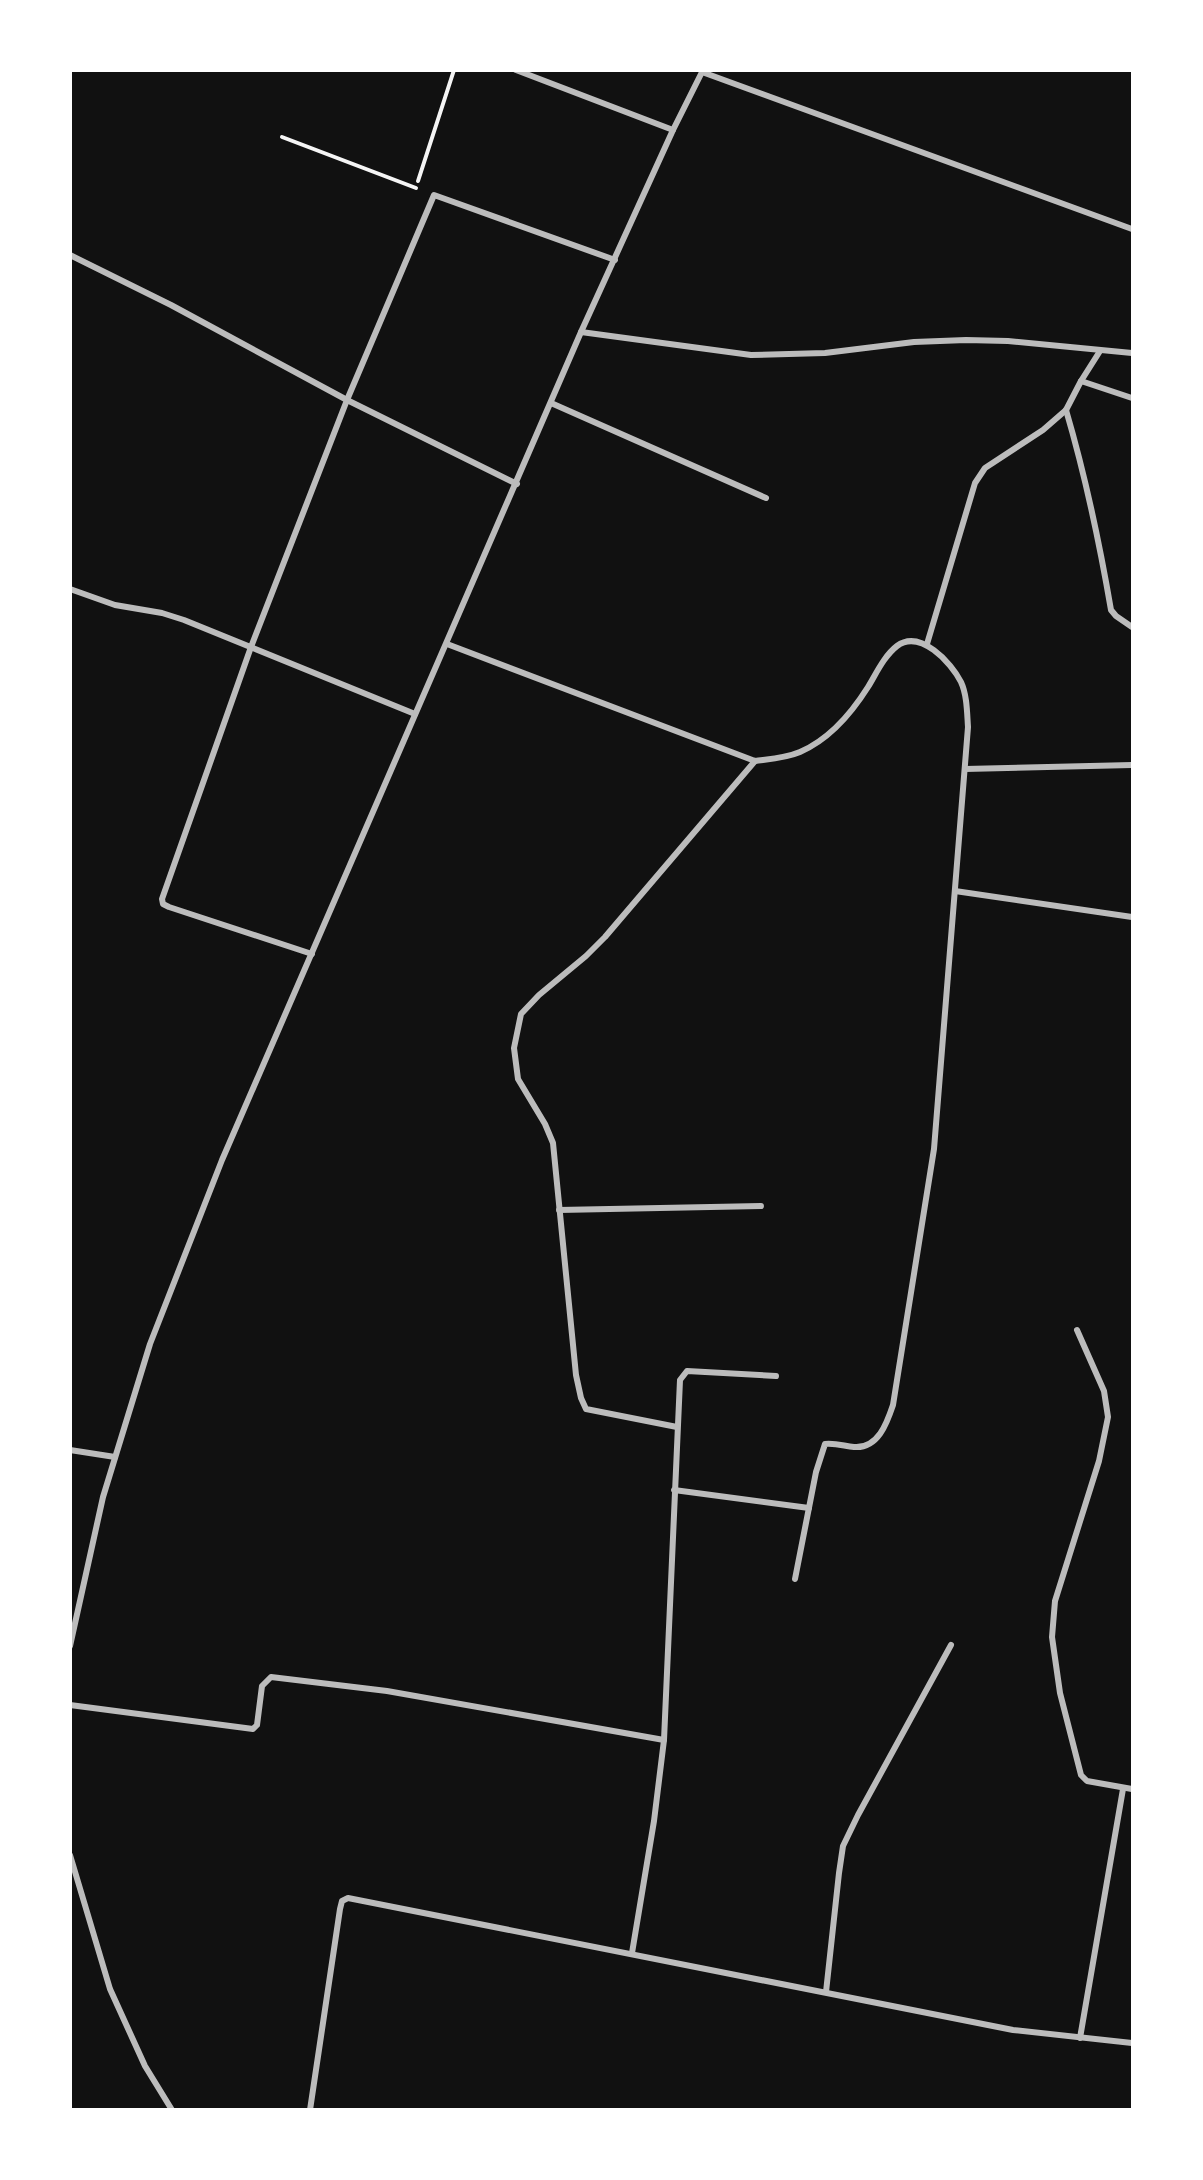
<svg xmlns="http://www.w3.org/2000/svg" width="1203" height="2180" font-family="'Titillium Web',sans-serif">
<rect width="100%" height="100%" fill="#111"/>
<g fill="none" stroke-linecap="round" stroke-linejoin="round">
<!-- path -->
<g stroke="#f5f5f5" stroke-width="4">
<path d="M282 137 416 188"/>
<path d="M418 181 454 70"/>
</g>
<!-- minor -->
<g stroke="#bcbcbc" stroke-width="6">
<path d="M516 70 673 130"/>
<path d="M702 72 1132 229"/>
<path d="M70 255 171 305 347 400 517 484"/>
<path d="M581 332 751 355 825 353 914 342 966 340 1008 341 1132 353"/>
<path d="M1081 381 1132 398"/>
<path d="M551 403 766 498"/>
<path d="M1066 410C1086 478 1099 540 1111 610L1116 616 1132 627"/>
<path d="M70 589 115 605 162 613 184 620 415 714"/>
<path d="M447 644 755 761C770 759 786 758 800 752 830 739 851 714 868 687 876 674 884 656 897 646 920 629 951 662 961 682 967 695 967 712 968 727L934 1149 893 1405C887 1423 878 1449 854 1447 844 1446 836 1443 825 1444L816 1472 795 1579"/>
<path d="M927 644 975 483 985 468 1043 430 1066 410 1081 381 1100 351"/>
<path d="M965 769 1132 765"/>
<path d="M955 891 1132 917"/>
<path d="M312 954 169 907 163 904 162 899 251 647 347 400 434 195 615 260"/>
<path d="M559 1210 761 1206"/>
<path d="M1077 1330 1104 1391 1108 1417 1099 1461 1055 1601 1052 1637 1060 1693 1081 1775 1087 1781 1132 1789"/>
<path d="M677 1427 586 1409 581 1398 576 1375 553 1143 545 1124 518 1079 514 1048 521 1014 539 995 586 956 605 937 755 761"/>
<path d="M70 1450 115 1457"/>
<path d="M674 1490 809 1508"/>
<path d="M70 1646 103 1497 150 1344 222 1160 581 332 673 130 703 70"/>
<path d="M70 1705 253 1729 257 1725 262 1686 271 1677 387 1691 664 1740"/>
<path d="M70 1855 110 1989 145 2066 172 2110"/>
<path d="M632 1953 654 1821 664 1740 680 1380 687 1371 776 1376"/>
<path d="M826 1992 839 1873 843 1846 858 1815 951 1645"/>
<path d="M1080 2038 1123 1789"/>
<path d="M310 2110 340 1909 342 1901 348 1898 1013 2030 1132 2043"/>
</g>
</g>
<!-- border -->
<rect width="1203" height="2180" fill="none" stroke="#ffffff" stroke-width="144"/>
</svg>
